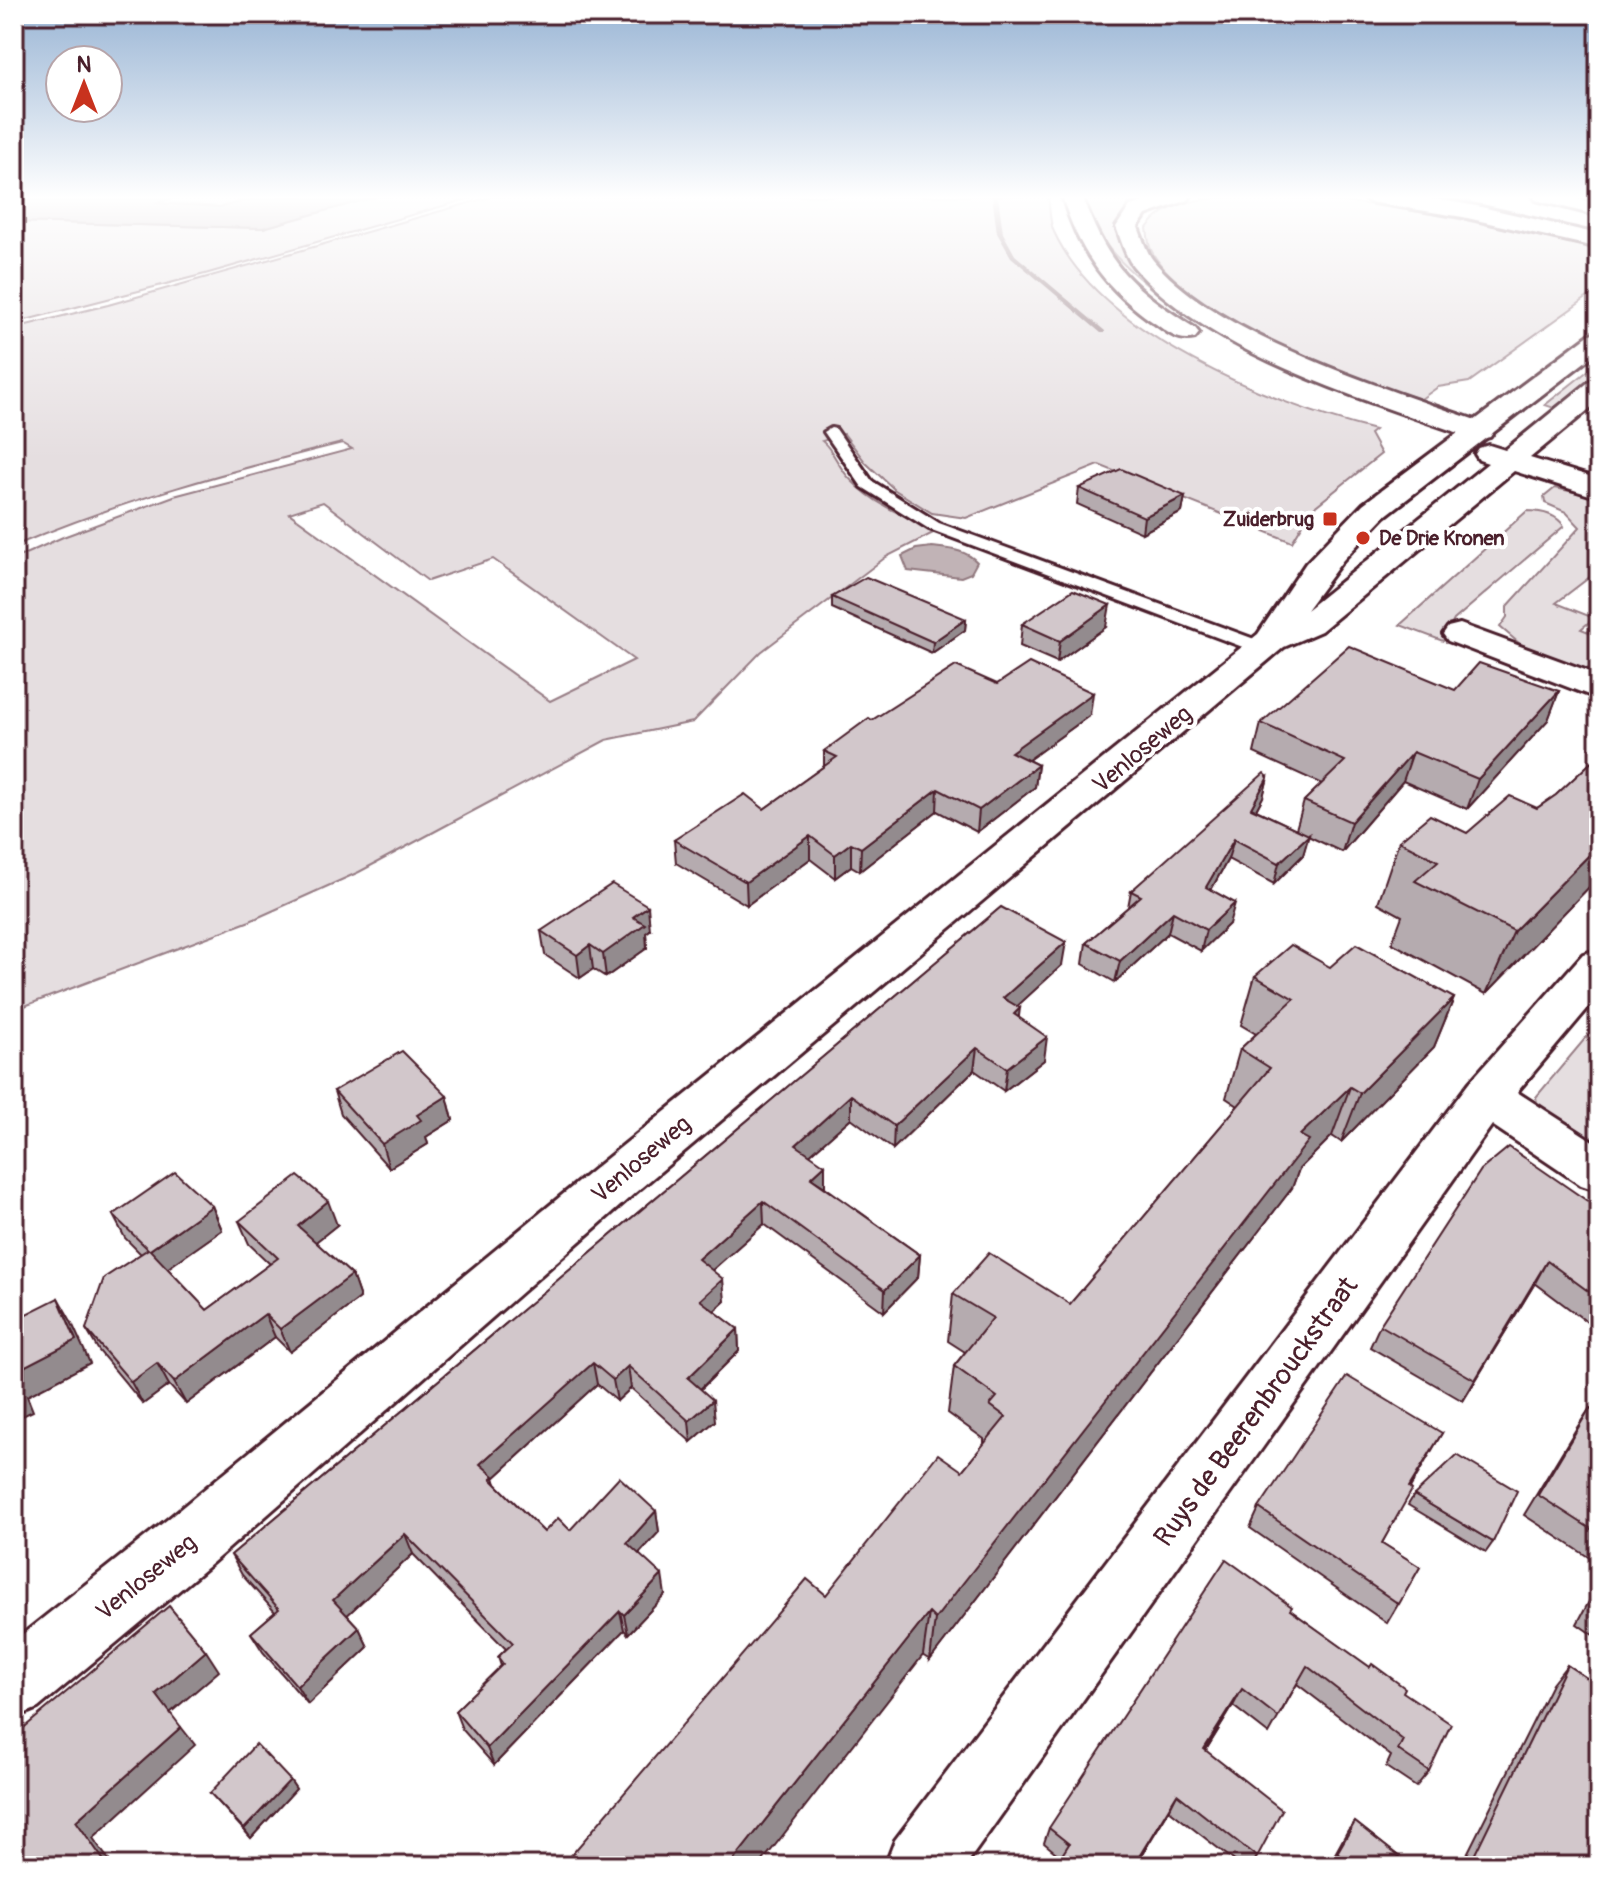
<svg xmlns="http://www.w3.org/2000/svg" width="1613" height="1880" font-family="Pangolin,sans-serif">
<rect width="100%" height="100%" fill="#fff"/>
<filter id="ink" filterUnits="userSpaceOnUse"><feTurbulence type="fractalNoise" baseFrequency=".0125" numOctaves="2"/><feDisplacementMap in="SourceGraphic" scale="16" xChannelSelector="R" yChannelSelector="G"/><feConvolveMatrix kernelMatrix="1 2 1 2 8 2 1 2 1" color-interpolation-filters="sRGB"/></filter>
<g filter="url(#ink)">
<!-- green -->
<g fill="#e5dee0" stroke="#987e86" stroke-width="2" fill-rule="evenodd">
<path d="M182 196H267L220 207 155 203Z"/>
<path d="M379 196H478L205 274 14 323V222L263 228Z"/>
<path d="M494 196H1048C1050 207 1049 222 1054 232 1102 335 1270 404 1375 430L1370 434 1381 454 1312 509 1292 542 1099 465 966 518 932 513 895 490 866 463 844 434 822 441C834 450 838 468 851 480 875 505 906 517 937 531L886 557 761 652 693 722 606 740 359 872 250 921 14 1010V559L63 537 174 496 352 449 342 443C230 471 120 501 14 546V328L108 305ZM323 502 428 581 493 559 634 660 550 701 289 513Z"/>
<path d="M1081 196H1166C1067 225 1145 274 1188 314L1184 315C1141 280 1097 251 1081 196Z"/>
<path d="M1238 196C1361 196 1479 221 1599 250V289L1469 382 1438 387 1421 399C1399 392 1377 387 1355 379 1306 360 1169 297 1150 247 1148 241 1148 234 1147 228 1166 201 1207 198 1238 196Z"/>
<path d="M1599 362V375L1554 408 1545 405Z"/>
<path d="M1555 488 1599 497V570L1556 603 1594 618 1581 629 1599 636V678L1520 644 1500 627 1507 617V607L1580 527 1566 512 1545 503 1544 497Z"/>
<path d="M1527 511C1541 511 1556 514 1564 526L1454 620 1443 641 1400 625Z"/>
<path d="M1599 1022V1155L1538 1109 1536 1097Z"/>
</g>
<!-- water -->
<g fill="#c1b3b6" stroke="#91787e" stroke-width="2">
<path d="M49 196H182L155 203 220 207 267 196H379L263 228 14 222V202Z"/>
<path d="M932 547C948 549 965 549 977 562L971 573 961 577 908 571 902 556 916 549Z"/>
</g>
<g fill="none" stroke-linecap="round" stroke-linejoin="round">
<!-- stream -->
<path fill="#91787e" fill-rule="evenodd" d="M992 196H998L1003 233 1015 255 1105 331V333H1101L1011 257 997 233Z"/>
<defs>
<path id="lane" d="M831 428 836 429 872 481 939 523 1268 644 1271 648 1268 652H1256L929 529 862 487 824 432Z"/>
<g id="street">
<path d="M1460 624 1599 675V699L1448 641 1443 634 1448 627Z"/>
<path d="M1599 949V995L1517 1092 1599 1145V1191L1581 1185 1492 1125 965 1866H885L895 1840 1469 1083 1583 954Z"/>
</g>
<path id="secondary" d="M1599 331V351L1385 516 1343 560 1306 610 1488 463 1479 460 1475 454 1479 448 1489 445 1505 450 1590 381 1599 379V401L1530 458 1599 479V498L1514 471 1321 631 1284 647 636 1192 212 1563 38 1708 14 1718V1641L168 1519 600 1164 1258 634 1306 563 1363 504 1590 334Z"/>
<g id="highway">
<path d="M1062 196H1082C1108 267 1132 288 1195 328L1199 333 1195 338C1179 342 1168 333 1156 324 1107 291 1079 252 1062 196Z"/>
<path d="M1162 196H1191L1188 200 1146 215 1138 227C1142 237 1146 251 1153 260 1215 337 1396 392 1490 425L1494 431 1490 437 1480 439 1470 437C1365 400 1206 353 1133 266 1125 256 1121 239 1116 227L1130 206Z"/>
<path d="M1360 196C1439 190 1522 218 1599 234V248L1463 217 1370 202Z"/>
<path d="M1533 196H1566L1599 204V216L1536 200Z"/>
</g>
</defs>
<!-- lane casing -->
<use href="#lane" stroke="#4a1f2b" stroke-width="6"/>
<!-- street casing -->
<use href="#street" stroke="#4a1f2b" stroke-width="6"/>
<!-- secondary casing -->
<use href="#secondary" stroke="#4a1f2b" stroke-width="6"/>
<!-- highway casing -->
<use href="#highway" stroke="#4a1f2b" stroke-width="6"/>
<!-- lane -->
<use href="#lane" fill="#fff" fill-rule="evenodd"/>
<!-- street -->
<use href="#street" fill="#fff" fill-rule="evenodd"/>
<!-- secondary -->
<use href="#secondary" fill="#fff" fill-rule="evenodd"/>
<!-- highway -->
<use href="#highway" fill="#fff" fill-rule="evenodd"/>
</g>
<!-- wall -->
<g fill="#b5abaf" stroke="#4a1f2b" stroke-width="2">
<path d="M1079 488 1185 496 1182 512 1142 533 1077 504Z"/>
<path d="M832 597 966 619 965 630 932 653 832 608Z"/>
<path d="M1022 624 1106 627 1057 662 1020 646Z"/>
<path d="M997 684 1090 715 1028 760 1038 765 1035 787 977 832 937 811 860 871 851 866 835 878 810 859 747 905 676 863 674 840 764 809 824 766V751L872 720Z"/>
<path d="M1455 690 1559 691 1548 720 1467 809 1403 781 1342 852 1308 836 1303 855 1274 884 1228 859 1211 890 1229 924 1201 951 1168 933 1115 982 1083 964 1086 943 1128 907 1131 891 1268 777 1263 797 1256 810 1296 829 1304 801 1322 784 1254 753 1261 723Z"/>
<path d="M1599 755V884L1594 882 1486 994 1392 943 1402 916 1378 903 1399 841 1467 833 1537 808 1556 795Z"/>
<path d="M1001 907 1062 965 1017 1006 1019 1018 1044 1060 1004 1091 974 1070 893 1149 851 1118 810 1154 825 1187 920 1255 918 1277 884 1312 764 1224 712 1270 725 1301 714 1311 738 1329 739 1351 701 1389 715 1421 691 1442 631 1388 617 1401 597 1384 494 1478 496 1484 544 1532 570 1530 656 1511 659 1532 639 1554 665 1595 628 1634 624 1630 494 1765 462 1729 455 1711 501 1666 498 1657 506 1649 413 1554 347 1615 359 1628 368 1647 308 1704 263 1652 251 1633 275 1612 242 1575 231 1555Z"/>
<path d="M650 930 646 933 647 948 606 977 593 969 580 978 545 955 541 931Z"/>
<path d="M1330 967 1454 998 1434 1047 1341 1142 1332 1136 1299 1169 1292 1188 930 1660 826 1595 962 1471 984 1445V1439L948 1413 954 1366 965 1352 948 1341 953 1294 1070 1304 1238 1106 1226 1098 1240 1049 1256 1034 1241 1025 1255 976Z"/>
<path d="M334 1091 447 1096 453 1120 426 1137 428 1144 389 1168 341 1114Z"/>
<path d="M212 1206 222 1230 167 1268 207 1310 270 1264 249 1244 239 1221 337 1225 315 1242 352 1275 360 1298 290 1352 275 1337 186 1404 169 1385 143 1404 99 1351 86 1329 141 1254 125 1238 113 1215Z"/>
<path d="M1599 1209V1331L1535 1283 1463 1401 1370 1347 1380 1325Z"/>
<path d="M1590 1408 1599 1414V1564L1524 1515 1576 1429Z"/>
<path d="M1442 1433 1410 1488 1382 1543 1420 1567 1387 1623 1250 1528 1259 1508Z"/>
<path d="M1414 1495 1493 1542 1486 1552 1408 1505Z"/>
<path d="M1599 1583V1639L1577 1624Z"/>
<path d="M1290 1610 1403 1692 1429 1771 1416 1787 1386 1767 1391 1756 1297 1684 1269 1734 1233 1706 1206 1750 1257 1857 1251 1866H1241L1169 1810 1136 1864 1061 1857 1044 1843 1049 1828Z"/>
<path d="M1599 1658V1866H1461L1552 1684 1567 1665 1588 1679Z"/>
<path d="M290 1780 296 1789 251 1838 210 1793Z"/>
<path d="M1355 1822 1411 1866H1337L1331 1861 1348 1830Z"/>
</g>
<!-- shaded-wall -->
<g fill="#938b8e" stroke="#4a1f2b" stroke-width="2">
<path d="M1185 496 1182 512 1142 533 1144 517Z"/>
<path d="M1110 605 1106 627 1057 662 1060 641Z"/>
<path d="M966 619 965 630 932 653 933 642Z"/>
<path d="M1559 691 1548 720 1467 809 1478 779Z"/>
<path d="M1093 693 1090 715 1009 774 1011 752Z"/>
<path d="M1413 752 1403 781 1342 852 1351 822Z"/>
<path d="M1038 765 1035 787 977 832 979 810Z"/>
<path d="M1268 777 1263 797 1246 828 1251 808Z"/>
<path d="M938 789 937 811 860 871 861 848Z"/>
<path d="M1309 835 1303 855 1274 884 1279 863Z"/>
<path d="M810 836V859L747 905 746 882Z"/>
<path d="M1234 839 1228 859 1201 908 1206 887Z"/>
<path d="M851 843V866L835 878V855Z"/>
<path d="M1599 845V872L1594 882 1486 994 1514 931Z"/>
<path d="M1235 903 1229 924 1201 951 1206 930Z"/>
<path d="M648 906 650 930 646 933 647 948 606 977 603 954 633 917Z"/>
<path d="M1173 912 1168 933 1115 982 1120 961Z"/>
<path d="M1066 942 1062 965 1001 1021 1003 998Z"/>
<path d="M590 945 593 969 580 978 577 955Z"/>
<path d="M1454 998 1434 1047 1341 1142 1360 1093Z"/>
<path d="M1020 1008 1017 1031 1014 1014Z"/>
<path d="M1047 1037 1044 1060 1004 1091 1007 1068Z"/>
<path d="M977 1048 974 1070 893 1149 894 1126Z"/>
<path d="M1350 1087 1332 1136 1299 1169 1292 1188 930 1660 935 1619 1300 1135Z"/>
<path d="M851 1095V1118L796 1167V1145Z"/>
<path d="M447 1096 453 1120 426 1137 428 1144 389 1168 382 1144 417 1115Z"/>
<path d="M825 1165V1187L811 1178Z"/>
<path d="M328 1201 337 1225 307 1249 298 1226Z"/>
<path d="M763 1201 764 1224 700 1281 698 1259Z"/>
<path d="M212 1206 222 1230 161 1273 150 1250Z"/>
<path d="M920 1255 918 1277 884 1312 885 1290Z"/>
<path d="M1547 1261 1535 1283 1463 1401 1475 1380Z"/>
<path d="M352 1275 360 1298 290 1352 280 1329Z"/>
<path d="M723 1279 725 1301 702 1322 700 1300Z"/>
<path d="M58 1298 71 1321 90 1363 27 1396 33 1411 14 1420V1372Z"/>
<path d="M265 1314 275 1337 186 1404 174 1382Z"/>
<path d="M738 1329 739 1351 690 1399 688 1378Z"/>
<path d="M157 1363 169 1385 143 1404 131 1382Z"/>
<path d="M593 1363 597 1384 494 1478 500 1497 480 1464Z"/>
<path d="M628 1366 631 1388 617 1401 613 1380Z"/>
<path d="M713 1400 715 1421 691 1442 689 1421Z"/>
<path d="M656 1511 659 1532 630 1563 627 1543Z"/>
<path d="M405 1534 413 1554 342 1620 333 1600Z"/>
<path d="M662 1575 665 1595 628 1634 624 1615Z"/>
<path d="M620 1611 624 1630 494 1765 487 1748Z"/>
<path d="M929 1613 923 1655 759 1866H729Z"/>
<path d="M359 1628 368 1647 308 1704 297 1686Z"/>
<path d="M206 1651 219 1671 170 1713 156 1694Z"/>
<path d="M1242 1689 1233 1706 1196 1766 1204 1749Z"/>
<path d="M181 1727 195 1745 93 1838 113 1866H107L76 1821Z"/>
<path d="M290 1780 296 1789 251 1838 244 1829Z"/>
<path d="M1177 1794 1169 1810 1135 1866H1133Z"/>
</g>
<!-- building -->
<g fill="#d2c7cb" stroke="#4a1f2b" stroke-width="2">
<path d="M1121 469 1185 496 1144 517 1079 488Z"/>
<path d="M866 577 966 619 933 642 832 597Z"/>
<path d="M1073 590 1110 605 1060 641 1022 624Z"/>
<path d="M1349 646 1455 690 1479 663 1559 691 1478 779 1413 752 1351 822 1304 801 1345 761 1261 723Z"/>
<path d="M1029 663 1093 693 1011 752 1038 765 979 810 938 789 861 848 851 843 835 855 810 836 746 882 674 840 745 794 764 809 837 757 824 751 869 718 872 720 956 666 997 684Z"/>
<path d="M1599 755V845L1514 931 1415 881 1438 861 1399 841 1430 815 1467 833 1510 796 1537 808 1556 795Z"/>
<path d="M1264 773 1268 777 1251 808 1309 835 1279 863 1234 839 1206 887 1235 903 1206 930 1173 912 1120 961 1086 943 1141 896 1131 891Z"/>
<path d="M612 884 648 906 633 917 645 924 603 954 590 945 577 955 541 931Z"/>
<path d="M1001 907 1066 942 1003 998 1020 1008 1014 1014 1047 1037 1007 1068 977 1048 894 1126 851 1095 796 1145 825 1165 811 1178 920 1255 885 1290 763 1201 698 1259 723 1279 700 1300 738 1329 688 1378 713 1400 689 1421 628 1366 613 1380 593 1363 480 1464 494 1476 491 1479 544 1532 558 1518 570 1530 619 1477 656 1511 627 1543 662 1575 624 1615 620 1611 487 1748 455 1711 503 1664 498 1657 513 1643 405 1534 333 1600 359 1628 297 1686 251 1633 279 1609 231 1555Z"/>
<path d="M1356 944 1454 998 1360 1093 1350 1087 1300 1135 1309 1140 935 1619 929 1613 729 1866H562L807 1579 826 1595 938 1454 962 1471 1006 1417 990 1405 997 1397 954 1366 993 1318 953 1294 989 1253 1070 1304 1270 1068 1240 1049 1294 999 1255 976 1291 945 1330 967Z"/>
<path d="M402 1051 447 1096 417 1115 421 1120 382 1144 334 1091Z"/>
<path d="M1509 1147 1599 1209V1299L1547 1261 1475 1380 1380 1325 1481 1170Z"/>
<path d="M175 1172 212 1206 150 1250 207 1310 278 1258 239 1221 298 1176 328 1201 298 1226 352 1275 280 1329 265 1314 174 1382 157 1363 131 1382 86 1329 104 1278 148 1249 113 1215Z"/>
<path d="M58 1298 76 1340 14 1372V1320Z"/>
<path d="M1347 1376 1442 1433 1409 1487 1412 1490 1382 1543 1420 1567 1399 1604 1259 1508Z"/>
<path d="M14 1379 18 1388 14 1390Z"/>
<path d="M1590 1408 1599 1414V1534L1538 1495Z"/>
<path d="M1457 1455 1517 1491 1493 1542 1414 1495Z"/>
<path d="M1226 1559 1292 1607 1290 1610 1370 1667 1372 1664 1405 1688 1403 1692 1451 1724 1429 1771 1398 1750 1403 1740 1307 1666 1278 1717 1242 1689 1204 1749 1282 1810 1257 1857 1177 1794 1135 1863 1138 1866H1055L1069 1844 1049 1828Z"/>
<path d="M1599 1594V1608L1593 1604Z"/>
<path d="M169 1606 206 1651 156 1694 181 1727 76 1821 107 1865 14 1866V1736Z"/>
<path d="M1567 1665 1593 1682 1599 1671V1866H1469Z"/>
<path d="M256 1744 290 1780 244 1829 210 1793Z"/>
<path d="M1355 1822 1411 1866H1354L1337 1853Z"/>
</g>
</g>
<!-- sky -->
<linearGradient id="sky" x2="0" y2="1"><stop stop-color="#98b4d4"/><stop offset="0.43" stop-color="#fff"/><stop offset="1" stop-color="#fff" stop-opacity="0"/></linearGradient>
<rect width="1613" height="459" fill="url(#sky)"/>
<!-- markers -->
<g fill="#c8321e" stroke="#fff" stroke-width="3">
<rect x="1322" y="511" width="16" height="16" rx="4"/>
<circle cx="1363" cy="538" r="8"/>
</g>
<g text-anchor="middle" stroke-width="8" stroke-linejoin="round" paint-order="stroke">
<!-- far-poi labels -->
<g font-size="20" font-weight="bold" fill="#4a1f2b" stroke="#fff" text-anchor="end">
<text x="1314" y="526">Zuiderbrug</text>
<text x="1379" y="545" text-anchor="start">De Drie Kronen</text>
</g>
<!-- street labels -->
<g font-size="24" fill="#4a1f2b" stroke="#fff">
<text transform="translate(1142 749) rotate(-40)" y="8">Venloseweg</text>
<text transform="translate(641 1159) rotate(-40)" y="8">Venloseweg</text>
<text transform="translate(146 1577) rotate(-39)" y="8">Venloseweg</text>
</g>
<!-- near-street labels -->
<g font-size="28" fill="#4a1f2b" stroke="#fff">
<text transform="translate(1255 1411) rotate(-54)" y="10">Ruys de Beerenbrouckstraat</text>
</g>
</g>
<!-- margin -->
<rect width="1613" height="1880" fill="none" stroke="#fff" stroke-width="48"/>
<rect x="24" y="24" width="1565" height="1832" fill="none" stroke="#4a1f2b" stroke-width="3" filter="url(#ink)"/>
<!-- north arrow -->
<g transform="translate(84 84)"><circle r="38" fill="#ffffff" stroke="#b7a5aa" stroke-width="2"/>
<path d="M0-6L14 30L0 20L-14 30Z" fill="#c8321e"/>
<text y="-12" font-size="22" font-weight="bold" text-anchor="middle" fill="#4a1f2b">N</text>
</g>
</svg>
